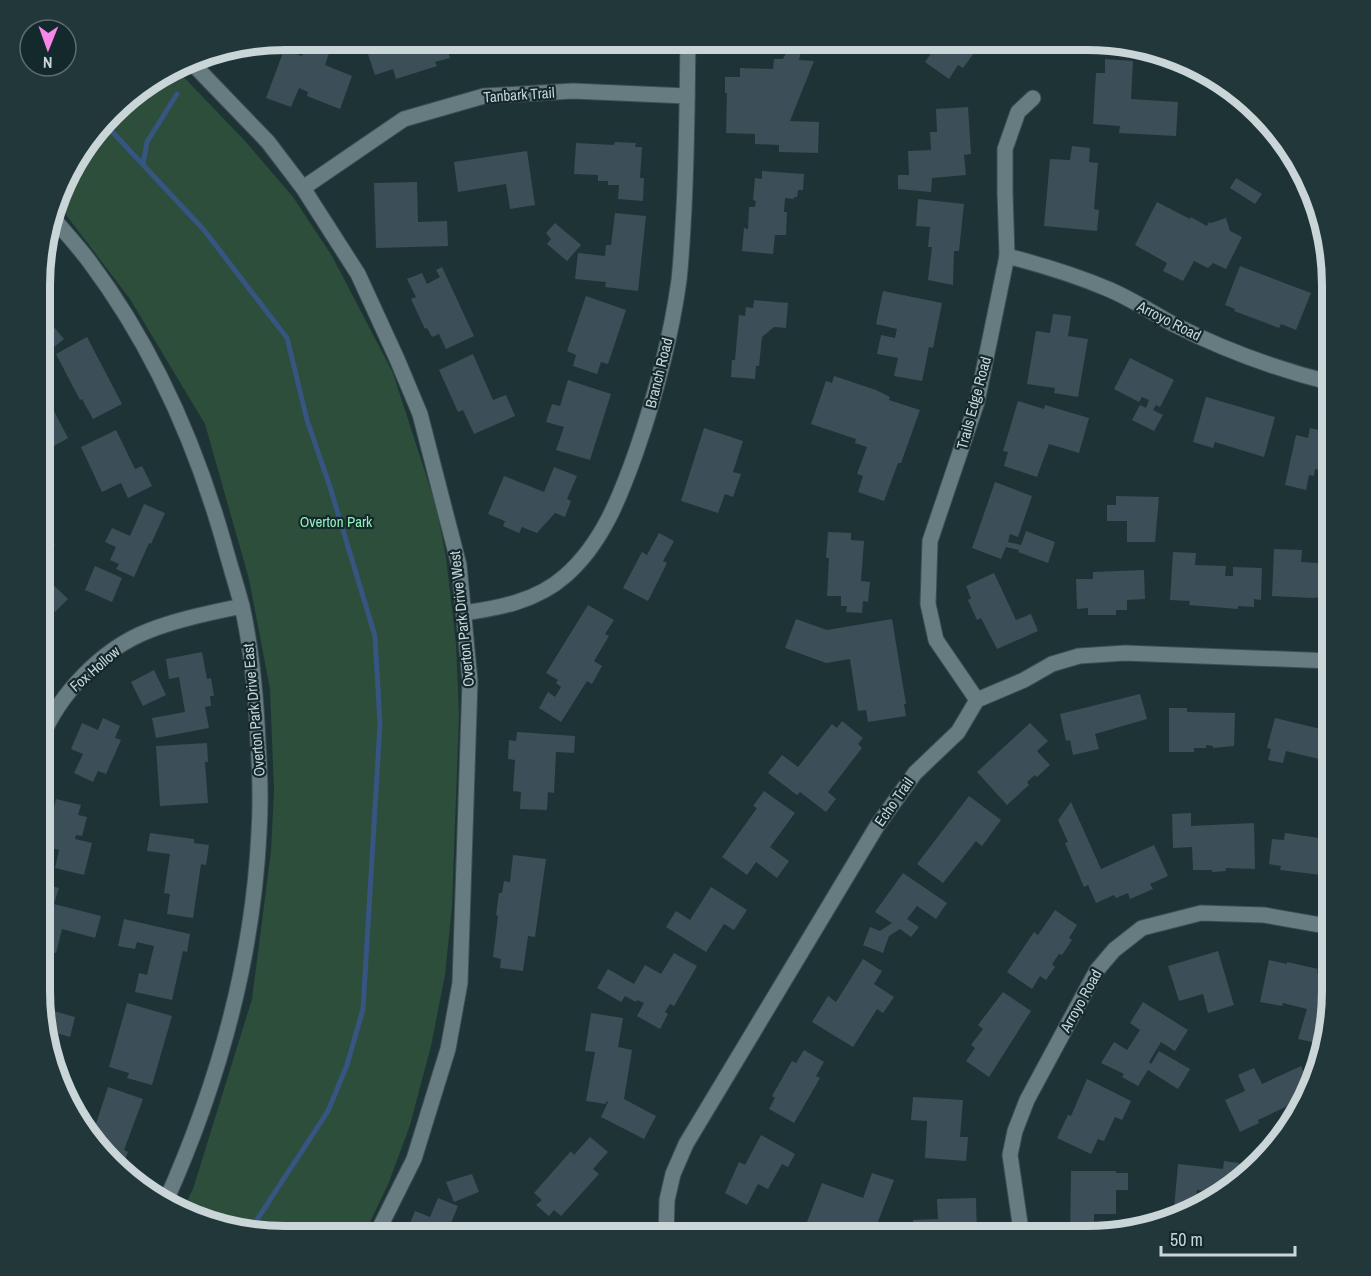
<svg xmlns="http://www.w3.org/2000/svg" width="1371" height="1276" font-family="'Archivo Narrow',sans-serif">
<rect width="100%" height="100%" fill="#1e3336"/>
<!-- green -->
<path fill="#2d4e3b" d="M176 69 245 141 293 197 332 256 393 373 436 506 446 557 456 644 459 715 452 907 445 975 431 1046 410 1125 389 1182 363 1237H285L181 1213 193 1189 252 999 271 851 274 790 270 689 249 579 205 424 130 299 57 203 72 162 123 100Z"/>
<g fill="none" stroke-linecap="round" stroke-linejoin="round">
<!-- stream -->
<g stroke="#375581" stroke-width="5">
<path d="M212 59 223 49"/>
<path d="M104 123 204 230 287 338 307 420 330 487 375 636 380 724 363 1009 347 1065 328 1111 251 1229"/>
<path d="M143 164 147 142 177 94"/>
</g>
</g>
<!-- building -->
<g fill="#3c4e57">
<path d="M414 39H444L450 58 435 62 437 66 396 79 393 69 375 75 368 54Z"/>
<path d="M517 39H529L531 46 518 49Z"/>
<path d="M568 39H645V45L602 44V46H584V52H568Z"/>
<path d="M941 39H984L963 68 958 65 949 79 925 62Z"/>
<path d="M306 44 329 53 325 65 352 76 340 109 307 96 308 92 299 88 291 107 266 98 284 50 302 56Z"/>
<path d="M788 49 801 52 799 60 814 61 790 121 819 122 818 153 779 152V145L755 144V134L726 133 727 93H725V77H740V68L773 69 774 59H783Z"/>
<path d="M1105 59 1133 61 1131 99 1178 102 1176 136 1119 133 1120 126 1093 124 1096 73H1105Z"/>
<path d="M968 107 971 154 964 155 966 175 932 178 931 192 898 189V175H909L908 151 931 150 930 132H937L936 109Z"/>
<path d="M615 142 636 143 635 147H642L640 178H644L643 201 618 199 619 185H608V181H598V175L574 174 576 143 614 145Z"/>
<path d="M1072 146 1090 148 1089 162 1098 163 1094 209 1099 210 1097 231 1044 226 1050 159 1070 160Z"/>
<path d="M527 151 535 205 510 209 506 184 458 192 454 162Z"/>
<path d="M762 171 804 174 803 190H798L797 197H794V199L785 198 784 212H787L786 235H775L773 254 742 251 744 228 748 229 749 207H755L756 201 753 200 755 178 762 179Z"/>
<path d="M1236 178 1262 194 1255 204 1230 188Z"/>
<path d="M417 182 418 222 447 221 448 246 376 248 374 183Z"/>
<path d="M918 199 964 204 959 251H954L953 285 928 280 932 247H928L930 227 916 226Z"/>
<path d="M1157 202 1190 219 1191 217 1207 226 1209 222 1211 223 1226 218 1230 231 1242 237 1226 269 1213 263 1208 268 1194 261 1183 281 1163 271 1167 263 1135 245Z"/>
<path d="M615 213 646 216 638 291 605 287 606 282 575 279 578 253 605 256 606 245H611Z"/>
<path d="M555 223 581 245 567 261 547 244 551 239 546 233Z"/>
<path d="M1240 266 1311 293 1296 330 1281 324 1279 328 1234 311 1235 309 1225 305Z"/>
<path d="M442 267 474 336 446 349 439 334 432 337 427 328 425 329 411 299 416 297 407 279 422 273 427 284 440 277 436 270Z"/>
<path d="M883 291 942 303 933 348 929 347 922 381 894 376 898 358 877 354 881 335 895 338 897 329 876 324Z"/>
<path d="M586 296 626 310 608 364 601 362 597 374 573 366 576 355 567 351Z"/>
<path d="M754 300 788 303 786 328 774 327 762 337 759 366H756L755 379 731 377 732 360H735L739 315 745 316 746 307 753 308Z"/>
<path d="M43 314 64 339 43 356Z"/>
<path d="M1053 314 1071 316 1068 336 1088 339 1078 397 1054 393 1055 388 1027 384 1036 331 1050 333Z"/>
<path d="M87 337 122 404 93 419 82 399 80 400 56 354Z"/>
<path d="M473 354 493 400 506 395 515 416 474 434 463 410 458 412 439 370Z"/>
<path d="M1130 358 1174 380 1160 407 1156 405 1153 410 1163 415 1154 431 1132 420 1140 405 1146 408 1149 400 1142 397 1139 402 1114 389Z"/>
<path d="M834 376 876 390 890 397 889 400 920 410 901 463H898L884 501 858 492 863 476 857 474 867 447 855 443 856 439 811 424 826 381 832 383Z"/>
<path d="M568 380 611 394 590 460 556 450 564 427 546 422 552 404 560 406Z"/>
<path d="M43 390 68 438 42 453Z"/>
<path d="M1206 397 1275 417 1264 457 1215 442 1213 448 1193 442Z"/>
<path d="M1018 401 1044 409 1045 405 1089 418 1079 453 1049 444 1037 477 1004 466 1008 452 1003 451Z"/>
<path d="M704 428 743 441 733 472 741 474 733 497 725 494 718 513 681 501Z"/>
<path d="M1310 428 1332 433V472L1315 469 1314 476 1309 475 1306 490 1285 485 1296 435 1308 438Z"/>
<path d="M116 430 135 469 142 466 152 486 128 498 121 483 102 492 81 447Z"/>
<path d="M554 467 577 476 567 499 571 501 565 517 555 513 537 533 522 527 519 533 503 526 505 521 488 514 504 476 544 492Z"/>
<path d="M995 482 1032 496 1018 537 1010 534 1008 542 1021 545 1026 531 1055 542 1048 563 1018 552 1019 550 1006 547 1001 559 972 548Z"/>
<path d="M1116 496 1159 497 1155 542H1127V521H1107V505H1116Z"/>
<path d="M144 504 165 513 151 544 149 543 134 577 116 569 119 564 110 560 116 547 105 542 112 528 130 536Z"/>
<path d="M42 530 55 545 42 556Z"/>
<path d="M828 532 851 533V540L864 541 861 581 870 582 868 602 863 601 862 613 846 612 847 606H841V596H827L829 558H826Z"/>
<path d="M659 533 674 541 663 561 667 563 648 601 623 588 642 552 647 555Z"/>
<path d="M1319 545 1332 546V594L1324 593V597L1312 598 1272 596 1274 549 1302 550 1301 562 1318 563Z"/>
<path d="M1173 552 1196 553 1195 565 1226 566 1225 576H1233V567L1262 568 1261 600 1254 599V607L1238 606V609L1189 605 1190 601 1170 600Z"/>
<path d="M95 566 122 578 112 602 85 590Z"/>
<path d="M1144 570 1145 599 1127 600V610H1116V615H1088V608L1077 609 1076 579H1093V572Z"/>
<path d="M994 573 1016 620 1031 614 1038 631 997 649 981 618 977 620 968 600 971 598 966 586Z"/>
<path d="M44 576 68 599 55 612 50 606 42 615V578Z"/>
<path d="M588 605 614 620 605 634 609 636 594 661 602 666 592 684 587 681 561 722 539 708 548 692 555 697 561 687 556 683 558 680 546 673Z"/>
<path d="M796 619 827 630 892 619 906 704H904L906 716 868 722 866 710 858 711 850 659 826 663 785 648Z"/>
<path d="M202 652 207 679 211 678 214 696H210L211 706 205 707 209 728 156 738 152 718 185 712 179 677 169 679 166 659Z"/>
<path d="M154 670 166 695 143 706 131 682Z"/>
<path d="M1140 694 1147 719 1095 734 1099 749 1073 755 1070 740 1066 741 1060 714Z"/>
<path d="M1169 708H1187V712L1235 713 1234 746 1213 748V746L1206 745V748H1194V752H1169Z"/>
<path d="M103 718 120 726 115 738 121 740 106 774 98 771 93 782 74 773 83 754 71 749 82 723 98 730Z"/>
<path d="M1275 718 1329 731 1332 724V746H1330L1327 761 1286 751 1283 763 1268 760 1271 749 1267 748Z"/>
<path d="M842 721 863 738 858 744 862 748 828 792 836 799 826 812 800 792 797 795 768 773 782 755 798 767 832 724 837 728Z"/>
<path d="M1030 723 1048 741 1037 751 1050 765 1037 777 1035 775 1027 782 1029 785 1007 805 977 772Z"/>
<path d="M517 732 575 736 574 753 556 752 554 793 548 792 547 810 520 809 521 792 513 791 515 760 508 759 509 740 516 741Z"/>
<path d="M207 743 208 762H205L208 803 160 806 156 746Z"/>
<path d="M764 791 795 813 770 847 789 861 777 878 756 862 747 875 722 857 757 808 753 806Z"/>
<path d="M969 796 1001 820 982 846 976 841 943 883 917 864Z"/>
<path d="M56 799 81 805 78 815 87 817 82 836 76 835 75 839 92 843 84 875 55 868 59 850 44 846Z"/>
<path d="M1071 802 1101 869 1154 845 1168 876 1150 884 1153 889 1130 899 1128 893 1116 898 1114 895 1096 903 1088 885 1084 887 1065 843 1068 842 1058 820Z"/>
<path d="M1191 813V826L1254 823 1255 869 1226 868V871L1212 872V870H1193L1192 847 1173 848 1172 814Z"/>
<path d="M1321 822 1332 823V867L1323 865 1321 875 1280 870 1281 866 1269 864 1272 839 1284 840 1285 833 1319 838Z"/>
<path d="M150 833 194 839V843L209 845 206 865 201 864 193 918 167 914 170 894 164 893 170 854 147 851Z"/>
<path d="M513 855 546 859 535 937 528 936 523 971 500 968 501 959 493 957 498 916 496 915 499 893H502L504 881 510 882Z"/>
<path d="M903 873 947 903 936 919 917 906 907 919 919 927 911 937 900 929 889 936 883 953 863 945 870 927 880 931 892 923 875 912Z"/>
<path d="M42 884 59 888 54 904 101 916 95 938 62 929 56 953 40 949V891Z"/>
<path d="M711 887 747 910 734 930 724 924 706 952 666 927 676 911 690 920Z"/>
<path d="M1055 910 1077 925 1069 938 1072 940 1062 955 1059 954 1052 964 1055 967 1046 980 1040 976 1032 989 1007 972 1034 932 1038 935Z"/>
<path d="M124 919 190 934 187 952 183 951 172 1000 135 992 139 973 147 975 154 946 137 942 135 949 118 946Z"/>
<path d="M1218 951 1234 1005 1208 1013 1203 994 1179 1001 1168 966Z"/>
<path d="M674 953 697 966 674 1006 670 1004 665 1012 668 1014 660 1029 637 1016 644 1003 637 1000 636 1002 625 996 621 1002 597 988 608 969 634 984 645 965 661 974Z"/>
<path d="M863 959 882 971 874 984 894 997 883 1013 877 1009 853 1047 812 1022 828 996 836 1002Z"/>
<path d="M1269 960 1287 964V962L1318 969 1317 973 1332 976V990L1327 1013H1323L1317 1043 1298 1039 1307 1009 1283 1003 1282 1006 1260 1002Z"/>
<path d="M1003 992 1031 1011 989 1077 966 1061 975 1048 971 1045 983 1029 978 1025Z"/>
<path d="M1143 1002 1188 1030 1175 1051 1161 1042 1149 1062 1151 1064 1159 1051 1190 1069 1178 1089 1148 1070 1138 1086 1122 1077 1124 1074 1101 1063 1114 1042 1127 1050 1140 1030 1130 1023Z"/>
<path d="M127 1003 172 1016 152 1085 127 1078 129 1073 109 1067Z"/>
<path d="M43 1008 75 1017 70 1037 45 1030 41 1014Z"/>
<path d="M591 1013 623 1018 618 1047 632 1050 624 1099 656 1116 644 1139 601 1117 608 1102 606 1101V1104L586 1101 595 1052 585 1051Z"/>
<path d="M804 1050 824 1062 816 1076 820 1078 794 1123 769 1109 775 1098 772 1096 792 1061 796 1063Z"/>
<path d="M1301 1066 1310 1087 1307 1097 1258 1120 1259 1123 1240 1132 1225 1100 1245 1091 1238 1075 1254 1068 1262 1084Z"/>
<path d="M1087 1079 1131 1101 1122 1120 1115 1117 1104 1141 1098 1139 1091 1154 1057 1138 1068 1115 1071 1116Z"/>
<path d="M108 1087 143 1099 124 1150 128 1152 121 1170 100 1153 91 1139Z"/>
<path d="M913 1097 963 1100 960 1137H968L966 1161 925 1158 927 1121 911 1120Z"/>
<path d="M761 1135 795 1154 788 1167 782 1164 768 1189 758 1184 747 1205 725 1193 739 1162 745 1165Z"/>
<path d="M590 1137 608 1152 593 1169 599 1174 561 1216 554 1210 549 1216 536 1205 542 1200 534 1193 571 1151 574 1155Z"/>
<path d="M1224 1161 1239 1163 1238 1171H1245V1178L1221 1193 1197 1190 1195 1209 1180 1218 1173 1220 1178 1164 1223 1169Z"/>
<path d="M1071 1171H1116V1173H1128V1190H1116V1214H1094V1229H1098V1236L1070 1237Z"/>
<path d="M872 1173 894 1180 872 1237H851L852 1235 827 1226 826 1229 807 1222 822 1183 863 1198Z"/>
<path d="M472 1174 479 1192 454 1202 446 1182Z"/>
<path d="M438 1198 458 1206 451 1223 466 1230 463 1237H434L428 1234 427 1237 405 1236 415 1211 430 1217Z"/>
<path d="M976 1198 977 1237H913V1220L938 1219 937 1199Z"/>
</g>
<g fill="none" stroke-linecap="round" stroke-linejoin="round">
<defs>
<g id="minor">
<path d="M190 61 268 142 303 188 358 274 397 359 420 414 459 565 470 681 460 983 448 1049 414 1159 375 1237"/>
<path d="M303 188 404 119 484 96 573 91 687 96"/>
<path d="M51 216C64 231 77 245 89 261 152 345 194 439 223 540 229 562 236 584 242 606 252 650 256 697 258 742 260 772 261 802 259 832 253 960 217 1087 165 1203"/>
<path d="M1007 256C1042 265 1075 275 1108 289 1130 298 1151 312 1173 324 1224 350 1276 369 1332 383"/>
<path d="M464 613C499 608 537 601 565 576 602 544 620 497 636 452 655 397 671 338 679 280 681 262 682 244 683 226 687 164 687 101 688 39"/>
<path d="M977 700 936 640 928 604 930 541 977 402 1007 256 1005 192V149L1018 112 1033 98"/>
<path d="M41 739C59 694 102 649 148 631 178 619 210 613 242 606"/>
<path d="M666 1237 667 1200 673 1174 686 1144 877 826 915 773 958 732 977 700 1024 680 1052 664 1079 656 1125 653 1332 661"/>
<path d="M1022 1237 1010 1155 1015 1131 1027 1100 1097 970 1114 950 1142 928 1201 913 1264 915 1332 927"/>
</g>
</defs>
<!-- minor casing -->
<use href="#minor" stroke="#3d4e51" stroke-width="17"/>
<!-- minor -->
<use href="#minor" stroke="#667c80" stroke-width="15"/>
</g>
<g text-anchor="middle" stroke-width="4.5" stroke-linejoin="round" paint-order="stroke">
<!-- street labels -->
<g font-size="15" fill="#c9d5d7" stroke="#14292c">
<text transform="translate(519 95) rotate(-4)" y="5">Tanbark Trail</text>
<text transform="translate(1169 321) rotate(27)" y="5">Arroyo Road</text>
<text transform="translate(659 373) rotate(-76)" y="5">Branch Road</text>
<text transform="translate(974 403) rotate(-75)" y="5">Trails Edge Road</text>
<text transform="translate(462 619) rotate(-96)" y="5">Overton Park Drive West</text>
<text transform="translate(95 669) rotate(-41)" y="5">Fox Hollow</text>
<text transform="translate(254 710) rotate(-95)" y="5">Overton Park Drive East</text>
<text transform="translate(894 802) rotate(-55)" y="5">Echo Trail</text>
<text transform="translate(1081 1001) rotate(-61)" y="5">Arroyo Road</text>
</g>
<!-- park labels -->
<g font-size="15" fill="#95eebb" stroke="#14292c">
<text x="336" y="527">Overton Park</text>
</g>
</g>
<!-- crop -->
<path d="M0 0H1371V1276H0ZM285 50H1087A235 235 0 0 1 1322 285V991A235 235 0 0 1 1087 1226H285A235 235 0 0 1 50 991V285A235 235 0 0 1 285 50Z" fill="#22373a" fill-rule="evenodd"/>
<path fill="none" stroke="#c9d5d7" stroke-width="8" d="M285 50H1087A235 235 0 0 1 1322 285V991A235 235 0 0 1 1087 1226H285A235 235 0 0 1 50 991V285A235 235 0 0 1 285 50Z"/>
<!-- north arrow -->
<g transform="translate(48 48) rotate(181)"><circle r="28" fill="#14292c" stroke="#5c6e70" stroke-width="1.5"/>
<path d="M0-4.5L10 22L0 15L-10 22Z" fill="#fa87e7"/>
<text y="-9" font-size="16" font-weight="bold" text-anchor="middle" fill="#c9d5d7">N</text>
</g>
<!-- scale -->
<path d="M1161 1246v9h134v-9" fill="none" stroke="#c9d5d7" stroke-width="3"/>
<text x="1170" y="1246" font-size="18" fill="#c9d5d7" stroke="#14292c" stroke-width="4.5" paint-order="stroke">50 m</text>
</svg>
